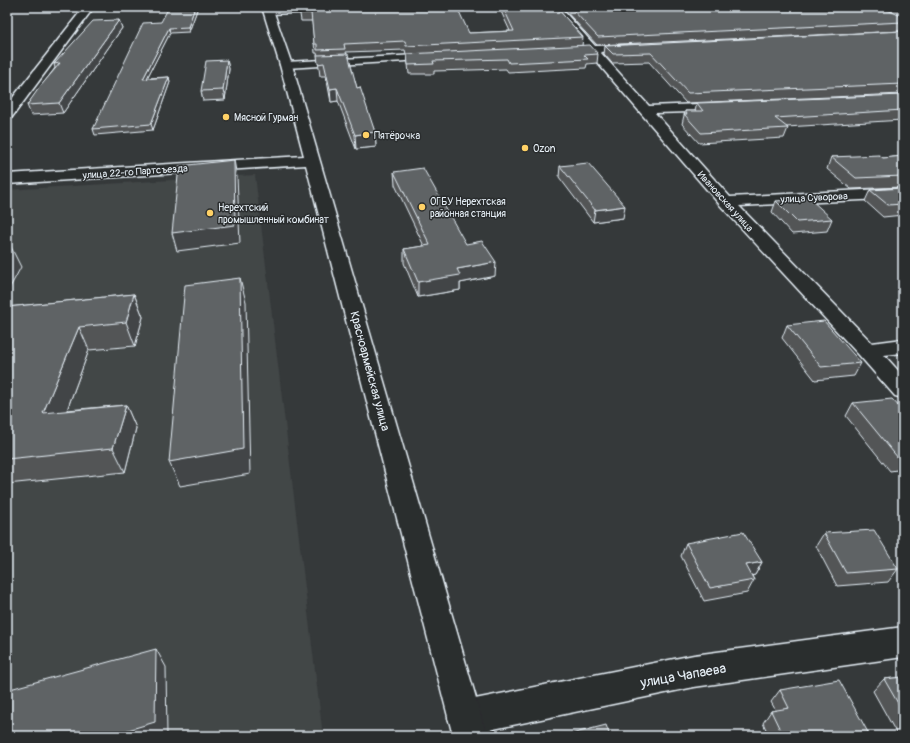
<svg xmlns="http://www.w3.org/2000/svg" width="910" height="743" font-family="Pangolin,sans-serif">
<rect width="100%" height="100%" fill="#35393a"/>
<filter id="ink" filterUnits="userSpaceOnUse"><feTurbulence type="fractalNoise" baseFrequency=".025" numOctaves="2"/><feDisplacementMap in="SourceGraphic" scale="8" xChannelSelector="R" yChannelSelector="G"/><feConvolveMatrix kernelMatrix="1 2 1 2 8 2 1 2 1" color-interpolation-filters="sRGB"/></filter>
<g filter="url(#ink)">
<!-- built -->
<path fill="#424647" d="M255 175 323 736H7V190Z"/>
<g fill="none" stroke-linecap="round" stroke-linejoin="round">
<defs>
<g id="street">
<path d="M84 7H94L12 117 7 118V105Z"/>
<path d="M302 7H385L380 10 268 14 263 11 268 8Z"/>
<path d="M550 7H560L595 46 638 45 639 47 634 50 600 52 649 106 726 103 730 104 732 107 730 110 726 111 655 113 730 197 903 188V198L739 206 872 343 903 339V353L884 355 903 376V398L895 396 859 355 720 205 589 53H561L560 51 561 49 584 47Z"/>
<path d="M436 54 441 57 440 59 286 68 280 65 286 62Z"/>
<path d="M903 627V657L694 687 465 735 453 730 448 718 453 706 465 701 694 655Z"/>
</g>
<path id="secondary" d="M262 7H272L292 65 487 736H453L306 165 7 184V174L304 156 280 65Z"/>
</defs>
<!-- street casing -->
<use href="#street" stroke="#e8f1f8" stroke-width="3"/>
<!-- secondary casing -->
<use href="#secondary" stroke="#e8f1f8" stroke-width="3"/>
<!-- street -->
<use href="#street" fill="#2a2d2e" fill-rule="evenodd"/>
<!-- secondary -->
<use href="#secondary" fill="#2a2d2e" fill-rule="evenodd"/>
</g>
<!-- wall -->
<g fill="#525557" stroke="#e8f1f8">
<path d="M198 7 189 32 170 33 147 78 169 77 170 82 153 130 95 135 93 129 161 22Z"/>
<path d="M299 7 469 33 510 31 499 7H556L583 37 582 46 598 54 597 63 587 64 586 68 508 72 506 69 434 71V74H409L407 54H406L405 50 346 52 357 88 375 132 376 147 356 149 338 101 331 102 326 76H320L317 53H315L312 21H301Z"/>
<path d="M562 7H903V31L597 45Z"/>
<path d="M119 20 122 28 63 113 31 115 27 105 55 68 54 64Z"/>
<path d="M903 31V94L686 103 649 62 612 63 604 54 605 46Z"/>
<path d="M227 60 229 69 225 100 203 101 201 91Z"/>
<path d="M903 95V120L786 127 788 128 784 138 699 143 682 124 685 111H695L697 103Z"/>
<path d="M903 156V187L851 189 827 169 831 157 883 158Z"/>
<path d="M560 166 623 218 593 222 559 177Z"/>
<path d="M394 172 466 244 495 276 460 283V290L418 297 404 263V249L424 246 395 185Z"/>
<path d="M903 188V215L883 217 865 201 870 190Z"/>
<path d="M776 201 832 219 827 231 792 234 772 212Z"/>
<path d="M134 294 143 317 135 346 89 350 67 410 126 405 136 428 125 472 7 484V307Z"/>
<path d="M787 325 861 363 854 376 815 380 782 338Z"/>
<path d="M853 403 903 411V478L897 470 890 471 846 416Z"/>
<path d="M824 533 898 569 888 582 837 586 816 546Z"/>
<path d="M686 543 762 562 755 575 752 576 754 580 747 593 704 601 681 556Z"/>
<path d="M903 677V736H898L873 691 884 679Z"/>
<path d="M780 690 870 736H769L763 723 771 711H776L771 702Z"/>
</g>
<!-- shaded-wall -->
<g fill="#424547" stroke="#e8f1f8">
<path d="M195 7H198L189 32 188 27Z"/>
<path d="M119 20 122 28 63 113 59 103Z"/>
<path d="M169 28 170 33 144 84 143 79Z"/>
<path d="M227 60 229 69 225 100 223 90Z"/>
<path d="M169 77 170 82 153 130 151 124Z"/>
<path d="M337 88 338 101 331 102 330 89Z"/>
<path d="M375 132 376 147 356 149 355 135Z"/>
<path d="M234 160 237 177 240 243 177 251 172 233Z"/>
<path d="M625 206 623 218 593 222 595 210Z"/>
<path d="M10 245 21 267 7 293V250Z"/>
<path d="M496 262 495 276 460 283V290L418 297V282L457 269Z"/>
<path d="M240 278 246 302 250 474 180 486 169 462Z"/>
<path d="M134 294 143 317 135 346 126 322Z"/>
<path d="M79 327 89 350 57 437 43 413Z"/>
<path d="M126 405 136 428 125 472 113 448Z"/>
<path d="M762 562 755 575 739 578 746 565Z"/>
<path d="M156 649 166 667 167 736H108Z"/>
</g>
<!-- building -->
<g fill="#5f6365" stroke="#e8f1f8">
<path d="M169 7H195L188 27 169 28 143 79 169 77 151 124 93 129 143 23 161 22Z"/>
<path d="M299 7H457L469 33 514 31 503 7H556L583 37 406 46 405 41 344 44 345 49 317 50V44H314L311 13H299Z"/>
<path d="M570 7H881L903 17V22L598 37Z"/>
<path d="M119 20 59 103 27 105 39 88 60 63 54 64 93 21Z"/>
<path d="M903 31V84L688 93 651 53 613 54 605 46Z"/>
<path d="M590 45 598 54 584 55 588 59 509 63 507 59 433 61 434 64 408 65 407 54Z"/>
<path d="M348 54 357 88 360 87 375 132 355 135 337 88 330 89 324 63 318 64 317 55Z"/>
<path d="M227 60 223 90 201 91 206 61Z"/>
<path d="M903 95V110L775 118 788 128 701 133 684 114H687L685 111H703L697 103Z"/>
<path d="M879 155 883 158 903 156V176L856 178 831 157Z"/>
<path d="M234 160 235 225 172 233 179 166Z"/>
<path d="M588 163 625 206 595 210 560 166Z"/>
<path d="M423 168 466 244 482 241 496 262 457 269 460 275 418 282 404 249 430 245 394 172Z"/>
<path d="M903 188V204L888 205 870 190Z"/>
<path d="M809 198 832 219 797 222 776 201Z"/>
<path d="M7 245H10L7 250Z"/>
<path d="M240 278 243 449 169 462 185 285Z"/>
<path d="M134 294 126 322 79 327 43 413 126 405 113 448 7 459V307Z"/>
<path d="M824 321 861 363 821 367 787 325Z"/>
<path d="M892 399 903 411V457L898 458 853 403Z"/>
<path d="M874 530 898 569 846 573 824 533Z"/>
<path d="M743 532 762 562 746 565 754 580 710 588 686 543Z"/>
<path d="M156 649 155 722 108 736H7V710L10 689Z"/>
<path d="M903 677V712L884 679Z"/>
<path d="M839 680 870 736H783L771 711 789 708 780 690Z"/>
<path d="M606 725 610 736H571V734Z"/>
</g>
</g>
<!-- markers -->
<g fill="#ffd166" stroke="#2a2d2e" stroke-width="1.5">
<circle cx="226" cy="117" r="4"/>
<circle cx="366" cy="135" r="4"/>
<circle cx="525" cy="148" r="4"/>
<circle cx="422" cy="207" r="4"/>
<circle cx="210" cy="213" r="4"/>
</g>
<g text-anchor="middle" stroke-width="3" stroke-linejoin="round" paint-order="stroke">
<!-- far-poi labels -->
<g font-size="10" fill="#e8f1f8" stroke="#2a2d2e" text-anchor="start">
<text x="234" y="121">Мясной Гурман</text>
<text x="374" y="139">Пятёрочка</text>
<text x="533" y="152">Ozon</text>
<text x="430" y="205">ОГБУ Нерехтская<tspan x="430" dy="12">районная станция</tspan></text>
<text x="218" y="211">Нерехтский<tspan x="218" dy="12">промышленный комбинат</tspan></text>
</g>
<!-- far-street labels -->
<g font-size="10" fill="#e8f1f8" stroke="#2a2d2e">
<text transform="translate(135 171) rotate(-4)" y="4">улица 22-го Партсъезда</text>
<text transform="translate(814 197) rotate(-3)" y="4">улица Суворова</text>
<text transform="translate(726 201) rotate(48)" y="4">Ивановская улица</text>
</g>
<!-- street labels -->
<g font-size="12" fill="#e8f1f8" stroke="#2a2d2e">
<text transform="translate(370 371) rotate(75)" y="4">Красноармейская улица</text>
</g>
<!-- near-street labels -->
<g font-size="14" fill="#e8f1f8" stroke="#2a2d2e">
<text transform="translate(683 675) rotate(-10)" y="5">улица Чапаева</text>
</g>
</g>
<!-- margin -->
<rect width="910" height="743" fill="none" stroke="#2a2d2e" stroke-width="24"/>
<rect x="12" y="12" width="886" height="719" fill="none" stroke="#e8f1f8" stroke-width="1.5" filter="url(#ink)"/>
</svg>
